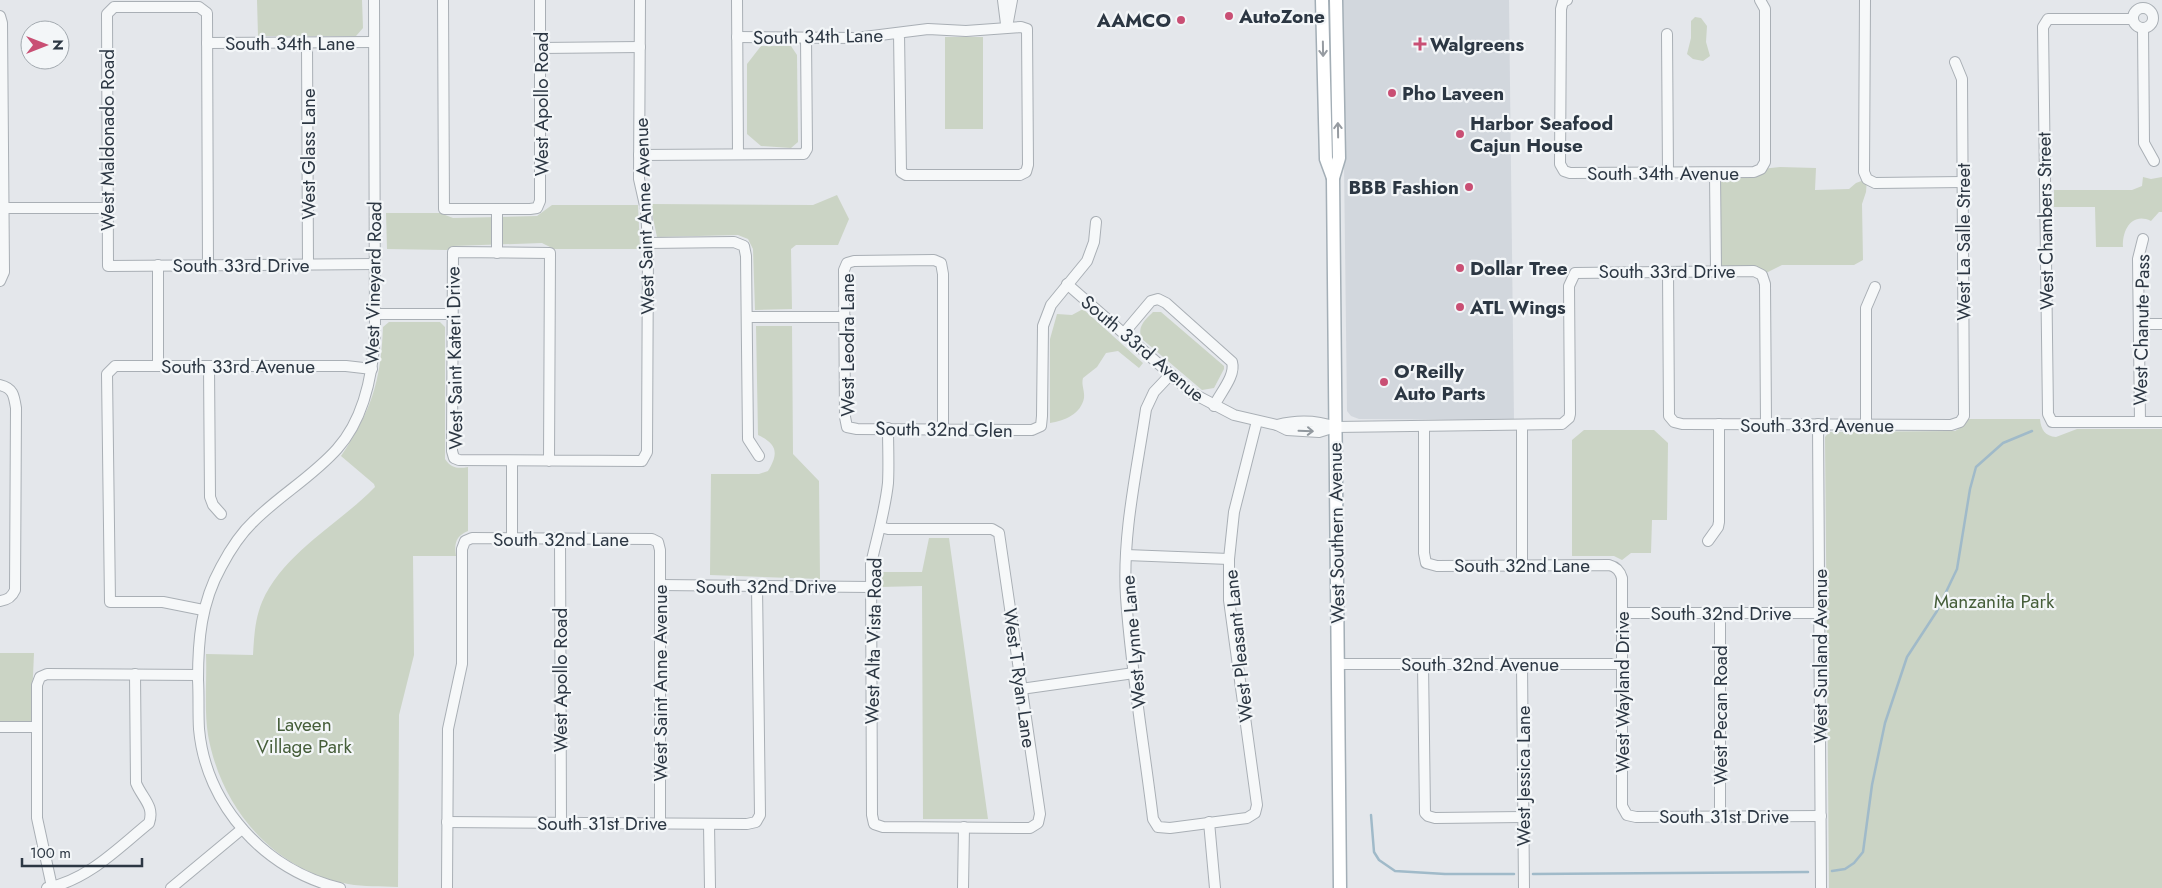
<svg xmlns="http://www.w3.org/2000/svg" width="2162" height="888" font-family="Jost,sans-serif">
<rect width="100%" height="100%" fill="#e4e7eb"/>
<!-- built -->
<path fill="#d2d7dd" d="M1342 0H1509L1514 420 1359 419 1351 416 1347 411Z"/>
<!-- green -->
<g fill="#cbd4c5">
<path d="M257 0H362L363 28 356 36H258Z"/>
<path d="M1695 17 1701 18 1707 26 1706 42 1710 56 1703 61 1693 59 1687 54 1691 38V21Z"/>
<rect x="945" y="37" width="38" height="92"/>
<path d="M761 46H791L797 55 798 142 791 148 761 146 747 134V64Z"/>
<path d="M1780 167 1816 168 1815 190 1849 189 1856 183 1867 179 1866 192 1862 204 1863 260 1854 265H1782L1762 275 1716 271 1715 174Z"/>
<path d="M2143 177 2151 179 2162 177V212H2159L2151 221C2132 212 2122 230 2123 247H2096L2095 207H2054V190H2132L2142 186Z"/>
<path d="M837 195 849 219 838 245H796L791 249 792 309 755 310 753 249 748 239 738 235 657 237 650 204 813 205Z"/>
<path d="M552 205H638L640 249H554L542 243 453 246 447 250 387 249 386 213H440L453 218 537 216Z"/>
<path d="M1083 309 1143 363 1139 368 1118 351 1106 353 1097 367 1083 378C1081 385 1085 391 1084 398 1081 414 1064 421 1050 423V339L1057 314 1072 315Z"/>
<path d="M1153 312H1161L1224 366V369L1214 388 1202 390 1142 339C1137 327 1144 321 1153 312Z"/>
<path d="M389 322H440L445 327V459C451 468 458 469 468 467V531C456 536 454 543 456 556H413L414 655 399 715 398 887C381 886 364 887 348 884 273 870 221 808 208 735 204 710 207 679 206 654L253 655C254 637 255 619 262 602 284 552 338 525 375 487L374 484 341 456C371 412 381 381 383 327Z"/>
<path d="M756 326H792L793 454 819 481 820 579 710 575 711 474H759L768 471C779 453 777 444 758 435Z"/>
<path d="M1968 419H2040C2041 430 2045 436 2056 437L2077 429H2162V888H1829L1825 437 1829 432 1955 431 1964 426Z"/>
<path d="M1584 430H1654L1668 443 1667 520H1652L1651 553H1631L1622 560 1614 556H1572V440Z"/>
<path d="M929 538H949L988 819H923L922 586 880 587V572H922Z"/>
<path d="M0 653H34L31 721H0Z"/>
</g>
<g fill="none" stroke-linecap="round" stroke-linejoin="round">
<!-- stream -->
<g stroke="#a0bac9" stroke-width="2.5">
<path d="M1371 815 1374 852 1379 860 1395 871 1445 874H1514"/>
<path d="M1832 871 1845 869 1854 863 1863 852 1872 785 1885 723 1907 657 1937 611 1957 569 1970 489 1976 467 2003 443 2032 431"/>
<path d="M1533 874 1808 872"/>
</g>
<defs>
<g id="minor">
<path d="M443 0 444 209H530L537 208 540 201V0"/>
<path d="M737 0 738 154"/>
<path d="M1003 0 1006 24"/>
<path d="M1567 0 1563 2 1561 9 1560 164 1564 171 1570 173 1754 172 1761 169 1765 162V9L1760 0"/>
<path d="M1865 0 1864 172 1867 179 1875 183 1963 182"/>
<circle cx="2143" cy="18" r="10"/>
<path d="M0 16 2 23 4 272 0 281"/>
<path d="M2133 19H2048L2043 27 2048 414 2052 422H2162"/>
<path d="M1007 27 1012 0"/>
<path d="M2143 28 2144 143 2154 161"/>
<path d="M1667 34 1668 174"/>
<path d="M737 37 856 38 928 29 966 31 1021 27 1027 29 1028 165 1026 172 1020 175H906L901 172 899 33"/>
<path d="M207 43 374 42"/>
<path d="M307 43 308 264"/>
<path d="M541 48 640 47"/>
<path d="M639 155 804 154 807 149 806 38"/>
<path d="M1715 174 1716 271"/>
<path d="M2 208H107"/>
<path d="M648 243 734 242 744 246 746 256 748 439 759 456"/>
<path d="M497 253V209"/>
<path d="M158 265V366"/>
<path d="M208 265 207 13 199 7H114L107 14 108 266 375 264"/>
<path d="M1668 272 1669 416 1674 422 1682 424 1951 425 1960 422 1964 416 1962 79 1955 62"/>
<path d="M1067 284 1192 393 1234 415 1277 425 1287 430 1319 432 1335 427 1562 424 1569 418 1570 414 1569 286 1575 273 1754 271 1762 275 1765 284 1766 424"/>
<path d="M375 314H452"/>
<path d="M747 317H845"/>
<path d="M2139 324H2162"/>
<path d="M1124 333 1151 301 1158 299 1166 303 1232 362C1236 376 1220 393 1214 406"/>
<path d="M209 366 210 497 213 505 221 514"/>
<path d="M1171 374 1154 392 1146 409C1137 470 1122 535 1126 597 1131 671 1144 745 1153 819L1158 827 1170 828 1247 818 1255 813 1257 805 1229 600V559L1234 512 1257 421"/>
<path d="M0 385C13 388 14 395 16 408L15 590C12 597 8 600 0 601"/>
<path d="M2140 422 2138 259 2143 239"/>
<path d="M1818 424 1821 888"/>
<path d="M1277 425C1297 420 1316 420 1335 427"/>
<path d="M1522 425V565"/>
<path d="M1866 425V308L1875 287"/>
<path d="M1424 427V553L1426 563 1437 566 1609 565C1617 567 1620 571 1622 578V806L1627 815 1636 817 1821 816"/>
<path d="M943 429V274L941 263 934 260 854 261 847 263 844 270 845 417 847 427 857 429 1032 430 1041 426 1042 416 1043 326 1051 305 1087 261 1094 242 1096 222"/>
<path d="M549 461 550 253 453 252 452 451 454 458 459 460 642 461 647 452 648 243 646 210 639 179 640 0"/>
<path d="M880 527 888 529H992L999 533 1040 814 1038 823 1030 828 883 827 874 824 872 815 871 564C877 537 885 511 888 483 889 465 888 446 888 428"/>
<path d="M512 538V461"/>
<path d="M560 538 561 822"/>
<path d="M1708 541 1718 527 1719 522V424"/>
<path d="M1126 555 1229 559"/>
<path d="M660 585 871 587"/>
<path d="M203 610 163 602H110L107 374 115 366H346L372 369"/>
<path d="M1622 613H1820"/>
<path d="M1338 664H1622"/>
<path d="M1423 664 1425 813 1428 816 1435 818 1523 817"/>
<path d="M1522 664 1524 888"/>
<path d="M1021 689 1134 673"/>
<path d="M0 727H36"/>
<path d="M1720 816V613"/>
<path d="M447 822 747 824 756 822 760 815 757 586"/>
<path d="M1209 822 1215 888"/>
<path d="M709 824 710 888"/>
<path d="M52 887 37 818V685L40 677 47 674 198 675"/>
<path d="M47 888C88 880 118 848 149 823 155 806 142 798 136 783L135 674"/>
<path d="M171 888 242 829"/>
<path d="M340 888C266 871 206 806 199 729 198 713 199 696 198 680 198 640 201 603 221 567 230 550 240 534 254 521 280 495 312 477 337 449 364 419 373 373 375 333L374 0"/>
<path d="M447 888 448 729 462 664V549L465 541 472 538 652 539 658 542 660 550V823"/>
<path d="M963 888 964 827"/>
</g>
<g id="major">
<path d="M1322 0 1326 159 1333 178"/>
<path d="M1336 0 1339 158 1333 178 1340 888"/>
</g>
</defs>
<!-- minor casing -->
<use href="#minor" stroke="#a9afb5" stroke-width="12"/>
<!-- major casing -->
<use href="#major" stroke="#a3aeb6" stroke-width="15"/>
<!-- minor -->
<use href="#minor" stroke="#f6f8f9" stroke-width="10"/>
<!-- major -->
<use href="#major" stroke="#fff" stroke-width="12"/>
</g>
<!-- one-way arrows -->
<defs><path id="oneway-shaft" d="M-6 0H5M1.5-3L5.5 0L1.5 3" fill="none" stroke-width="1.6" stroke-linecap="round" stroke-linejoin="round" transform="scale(1.25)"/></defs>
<g stroke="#969ba1">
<use href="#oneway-shaft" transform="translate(1323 49) rotate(89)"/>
<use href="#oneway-shaft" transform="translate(1338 130) rotate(-91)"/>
</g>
<use stroke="#91989e" href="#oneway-shaft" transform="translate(1306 431) rotate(2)"/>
<!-- markers -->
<g fill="#c94f74" stroke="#f3f6f8" stroke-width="2">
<circle cx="1229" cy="16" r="5"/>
<circle cx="1181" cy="20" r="5"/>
<path d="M1417.5 36.5h5v5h5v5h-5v5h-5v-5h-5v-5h5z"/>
<circle cx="1392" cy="93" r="5"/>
<circle cx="1460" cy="134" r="5"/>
<circle cx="1469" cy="187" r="5"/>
<circle cx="1460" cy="268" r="5"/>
<circle cx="1460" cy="307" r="5"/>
<circle cx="1384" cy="382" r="5"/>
</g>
<g text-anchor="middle" stroke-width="4.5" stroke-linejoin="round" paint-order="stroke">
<!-- poi labels -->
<g font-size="19" font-weight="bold" fill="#2c3743" stroke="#f3f6f8" text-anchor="start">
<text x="1239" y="23">AutoZone</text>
<text x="1171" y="27" text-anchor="end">AAMCO</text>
<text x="1430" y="51">Walgreens</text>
<text x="1402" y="100">Pho Laveen</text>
<text x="1470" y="130">Harbor Seafood<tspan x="1470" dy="22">Cajun House</tspan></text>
<text x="1459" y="194" text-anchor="end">BBB Fashion</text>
<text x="1470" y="275">Dollar Tree</text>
<text x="1470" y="314">ATL Wings</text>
<text x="1394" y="378">O'Reilly<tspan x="1394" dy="22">Auto Parts</tspan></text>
</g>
<!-- street labels -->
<g font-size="19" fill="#2c3743" stroke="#f3f6f8">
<text transform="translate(818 36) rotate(-1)" y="7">South 34th Lane</text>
<text x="290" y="50">South 34th Lane</text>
<text transform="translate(541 104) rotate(-90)" y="7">West Apollo Road</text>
<text transform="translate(107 140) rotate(-90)" y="7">West Maldonado Road</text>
<text transform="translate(308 154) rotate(-90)" y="7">West Glass Lane</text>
<text x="1663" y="180">South 34th Avenue</text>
<text transform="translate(644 216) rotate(-92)" y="7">West Saint Anne Avenue</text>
<text transform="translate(2045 221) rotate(-91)" y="7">West Chambers Street</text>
<text transform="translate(1963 242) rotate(-90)" y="7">West La Salle Street</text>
<text x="241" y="272">South 33rd Drive</text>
<text x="1667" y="278">South 33rd Drive</text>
<text transform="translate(373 283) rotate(-89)" y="7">West Vineyard Road</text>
<text transform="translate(2141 330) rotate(-89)" y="7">West Chanute Pass</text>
<text transform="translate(847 345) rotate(-90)" y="7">West Leodra Lane</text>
<text transform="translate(1143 348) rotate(40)" y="7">South 33rd Avenue</text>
<text transform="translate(454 358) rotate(-91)" y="7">West Saint Kateri Drive</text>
<text x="238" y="373">South 33rd Avenue</text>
<text x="1817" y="432">South 33rd Avenue</text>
<text transform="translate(944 429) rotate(1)" y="7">South 32nd Glen</text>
<text transform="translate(1336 533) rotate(-91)" y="7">West Southern Avenue</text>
<text x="561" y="546">South 32nd Lane</text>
<text x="1522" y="572">South 32nd Lane</text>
<text x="766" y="593">South 32nd Drive</text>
<text x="1721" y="620">South 32nd Drive</text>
<text transform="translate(873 641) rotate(-89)" y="7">West Alta Vista Road</text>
<text transform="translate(1133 642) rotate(-95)" y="7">West Lynne Lane</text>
<text transform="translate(1238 646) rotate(-96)" y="7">West Pleasant Lane</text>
<text transform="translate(1820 656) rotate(-90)" y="7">West Sunland Avenue</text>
<text x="1480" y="671">South 32nd Avenue</text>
<text transform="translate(1020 678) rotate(82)" y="7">West T Ryan Lane</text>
<text transform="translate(560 680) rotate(-90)" y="7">West Apollo Road</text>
<text transform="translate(660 683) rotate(-90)" y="7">West Saint Anne Avenue</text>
<text transform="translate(1622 692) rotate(-90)" y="7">West Wayland Drive</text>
<text transform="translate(1720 715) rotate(-90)" y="7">West Pecan Road</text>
<text transform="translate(1523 776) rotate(-90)" y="7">West Jessica Lane</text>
<text x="1724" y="823">South 31st Drive</text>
<text x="602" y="830">South 31st Drive</text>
</g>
<!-- park labels -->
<g font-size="19" fill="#465e3a" stroke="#f3f6f8">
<text x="1994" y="608">Manzanita Park</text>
<text x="304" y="731">Laveen<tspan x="304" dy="22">Village Park</tspan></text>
</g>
</g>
<!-- north arrow -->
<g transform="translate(45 45) rotate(90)"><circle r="24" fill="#f3f6f8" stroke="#a3aab0"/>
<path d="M0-4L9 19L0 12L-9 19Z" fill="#c94f74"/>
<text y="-8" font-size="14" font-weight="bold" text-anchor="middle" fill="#2c3743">N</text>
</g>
<!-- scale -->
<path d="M22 858v8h120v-8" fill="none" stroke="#2c3743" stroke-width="2.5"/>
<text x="30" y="858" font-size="15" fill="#2c3743" stroke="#f3f6f8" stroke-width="4" paint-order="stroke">100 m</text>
</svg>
